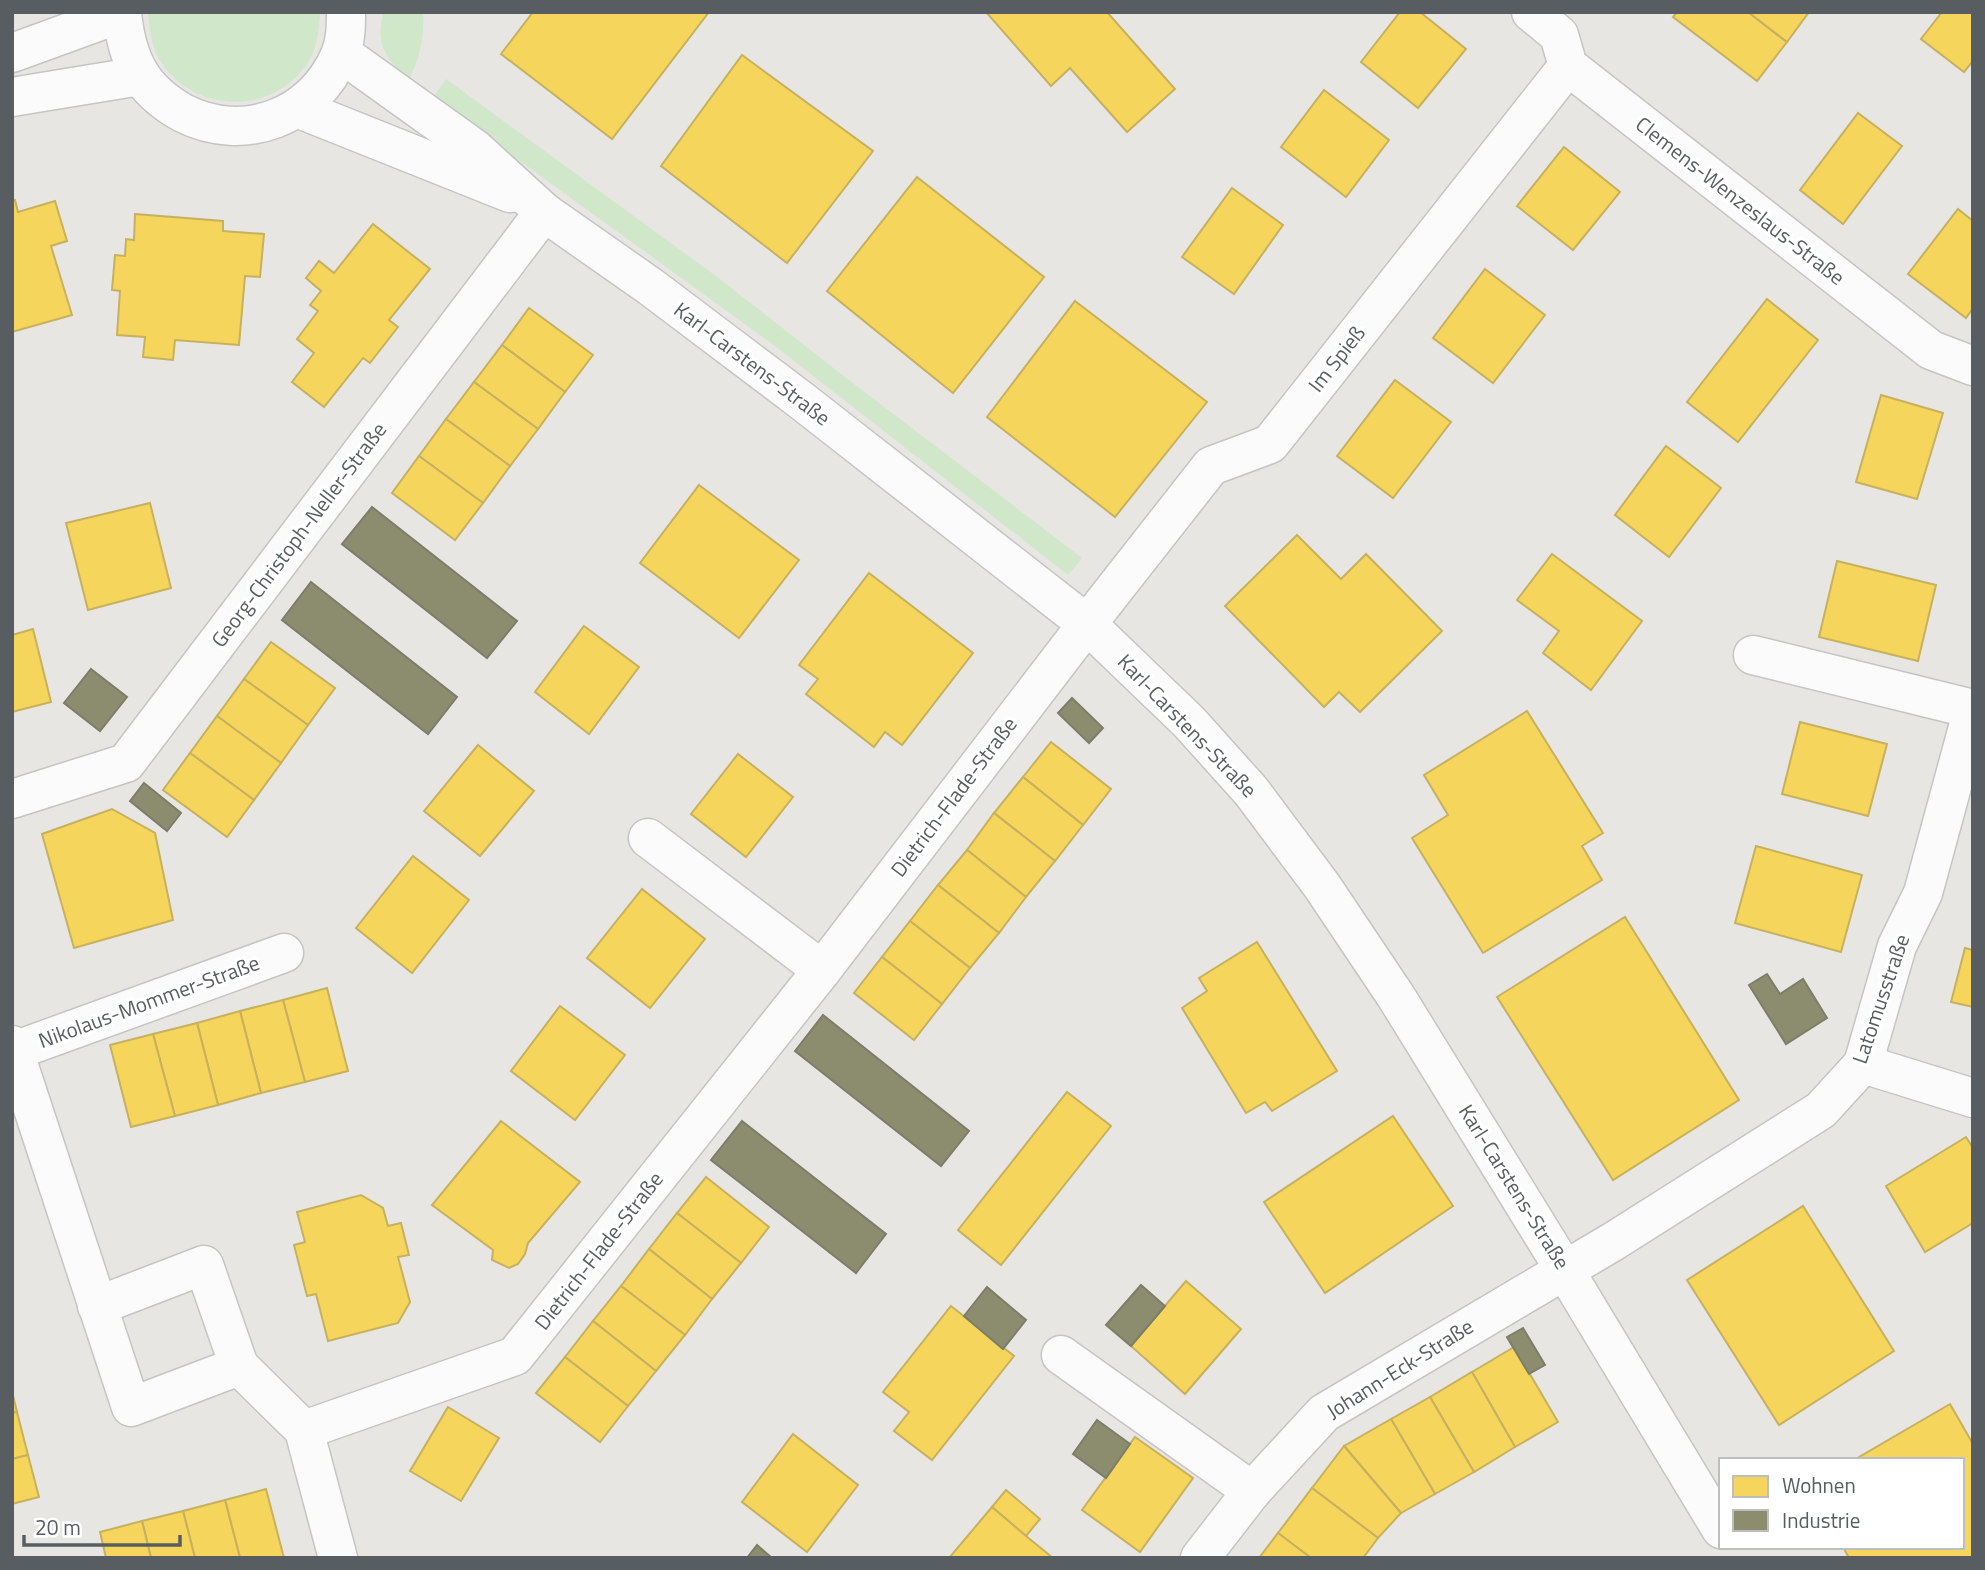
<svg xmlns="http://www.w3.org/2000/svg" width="1985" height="1570" font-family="'Titillium Web',sans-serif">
<rect width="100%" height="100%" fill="#e8e6e2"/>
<!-- green -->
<g fill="#d1e7ca">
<path d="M148 12H320C319 28 318 44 310 59 276 117 192 115 159 59 151 45 149 28 148 12Z"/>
<path d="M384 12H423C424 37 421 57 409 79 386 61 374 41 384 12Z"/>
<path d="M446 79 716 276 836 370 1082 558 1068 575 775 346 433 98Z"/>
</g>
<!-- homes -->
<g fill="#f6d55c" stroke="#c6b15e" stroke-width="2">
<path d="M533 12H709L612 139 501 54Z"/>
<path d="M986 12H1107L1175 89 1127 132 1070 68 1051 86Z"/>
<path d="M1400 12H1420L1466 49 1418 108 1361 62Z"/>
<path d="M1677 12H1748L1787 42 1757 81 1673 17Z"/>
<path d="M1748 12H1809L1787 42Z"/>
<path d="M1942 12H1973V61L1964 72 1921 39Z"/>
<path d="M742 55 873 151 787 263 661 166Z"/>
<path d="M1324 90 1389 140 1346 197 1281 147Z"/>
<path d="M1858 113 1902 146 1843 224 1800 190Z"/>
<path d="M1564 147 1620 192 1573 250 1517 206Z"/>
<path d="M917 177 1044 277 953 393 827 291Z"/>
<path d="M1232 188 1283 225 1234 294 1182 257Z"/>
<path d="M15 200 18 212 55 201 67 241 51 246 72 315 12 332V201Z"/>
<path d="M1958 209 1973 221V308L1966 318 1908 274Z"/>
<path d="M135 214 223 221V231L264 234 260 277 245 276 239 345 175 340 173 360 143 357 145 337 117 335 120 291 112 290 115 255 125 256 126 239 134 240Z"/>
<path d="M373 224 430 269 389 320 398 327 370 363 363 358 324 407 292 382 314 353 297 339 318 311 310 305 321 291 306 278 319 261 334 273Z"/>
<path d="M1485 269 1545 315 1493 383 1433 338Z"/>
<path d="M1767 299 1818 340 1738 442 1687 402Z"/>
<path d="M1075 301 1207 402 1115 517 987 417Z"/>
<path d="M529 308 593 355 565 392 502 345Z"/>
<path d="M502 345 565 392 538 429 474 382Z"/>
<path d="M1395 380 1451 422 1393 498 1337 456Z"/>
<path d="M474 382 538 429 510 466 446 419Z"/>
<path d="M1881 395 1943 413 1917 499 1856 482Z"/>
<path d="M446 419 510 466 483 503 419 456Z"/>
<path d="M1666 446 1721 488 1669 557 1615 515Z"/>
<path d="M419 456 483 503 455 540 392 493Z"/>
<path d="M699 485 799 560 739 638 640 563Z"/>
<path d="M150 503 171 588 88 610 66 523Z"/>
<path d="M1297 535 1341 579 1366 554 1442 631 1360 712 1339 692 1324 707 1225 606Z"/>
<path d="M1552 554 1642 621 1591 690 1543 653 1559 631 1517 600Z"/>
<path d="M1837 561 1936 585 1918 661 1819 637Z"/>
<path d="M869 573 973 653 902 745 885 732 874 747 806 694 818 679 799 665Z"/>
<path d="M584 626 639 667 589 734 535 692Z"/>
<path d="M33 629 51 702 12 712V635Z"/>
<path d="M271 642 335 688 308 725 244 679Z"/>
<path d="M244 679 308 725 281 763 217 716Z"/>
<path d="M1527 711 1603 833 1582 846 1602 880 1483 953 1412 838 1448 815 1424 775Z"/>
<path d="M217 716 281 763 254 800 190 753Z"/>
<path d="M1800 722 1887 744 1868 816 1782 794Z"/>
<path d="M1051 742 1111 789 1083 825 1023 777Z"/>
<path d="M478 745 534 791 480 856 424 811Z"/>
<path d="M190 753 254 800 227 837 163 790Z"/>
<path d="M738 754 793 797 746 857 691 814Z"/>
<path d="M1023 777 1083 825 1055 861 994 813Z"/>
<path d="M112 809 155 833 173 920 74 948 42 834Z"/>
<path d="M994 813 1055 861 1026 897 967 850Z"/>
<path d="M1756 846 1862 875 1841 952 1735 923Z"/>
<path d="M967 850 1026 897 999 933 938 885Z"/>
<path d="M413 856 469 900 412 973 356 928Z"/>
<path d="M938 885 999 933 970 968 910 921Z"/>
<path d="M642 889 705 939 650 1008 587 958Z"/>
<path d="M1625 917 1739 1100 1613 1180 1497 997Z"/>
<path d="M910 921 970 968 942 1004 882 957Z"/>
<path d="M1257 942 1337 1071 1272 1111 1265 1102 1246 1113 1182 1008 1207 991 1199 978Z"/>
<path d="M1965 948 1973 950V1007L1951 1002Z"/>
<path d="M882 957 942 1004 914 1040 854 993Z"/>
<path d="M327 988 348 1071 305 1082 283 1000Z"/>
<path d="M283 1000 305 1082 261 1093 240 1011Z"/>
<path d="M560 1006 625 1055 575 1120 511 1071Z"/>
<path d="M240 1011 261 1093 218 1105 197 1023Z"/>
<path d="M197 1023 218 1105 175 1116 153 1034Z"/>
<path d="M153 1034 175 1116 131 1127 110 1045Z"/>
<path d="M1067 1092 1111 1126 1001 1265 958 1230Z"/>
<path d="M1393 1116 1453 1206 1325 1293 1264 1202Z"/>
<path d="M501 1121 580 1182 528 1243 525 1254 518 1264 509 1268 492 1260 493 1250 432 1205Z"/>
<path d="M1966 1137 1973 1148V1223L1925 1252 1886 1186Z"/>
<path d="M706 1177 769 1227 741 1263 677 1213Z"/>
<path d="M361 1195 383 1208 388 1226 401 1223 409 1255 398 1257 410 1302 398 1323 328 1341 316 1294 307 1296 294 1245 305 1242 297 1212Z"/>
<path d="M1803 1206 1894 1351 1779 1425 1687 1280Z"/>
<path d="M677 1213 741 1263 712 1299 649 1249Z"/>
<path d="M649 1249 712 1299 685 1335 621 1286Z"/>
<path d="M1186 1281 1241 1329 1185 1394 1131 1346Z"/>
<path d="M621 1286 685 1335 656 1371 593 1321Z"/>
<path d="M951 1306 1014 1356 932 1460 894 1431 909 1412 883 1392Z"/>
<path d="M593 1321 656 1371 628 1406 565 1357Z"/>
<path d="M1514 1347 1558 1422 1515 1447 1472 1372Z"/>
<path d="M565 1357 628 1406 600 1442 536 1393Z"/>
<path d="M1472 1372 1515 1447 1474 1472 1430 1397Z"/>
<path d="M12 1391 17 1412 12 1413Z"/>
<path d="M1430 1397 1474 1472 1435 1494 1391 1419Z"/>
<path d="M1950 1404 1973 1444V1558H1849L1843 1547H1962V1460H1854Z"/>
<path d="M448 1407 499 1438 461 1501 410 1471Z"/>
<path d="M17 1412 28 1455 12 1459V1413Z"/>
<path d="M1391 1419 1435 1494 1401 1513 1344 1446Z"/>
<path d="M793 1434 858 1485 807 1552 742 1502Z"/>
<path d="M1135 1437 1193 1478 1140 1552 1082 1510Z"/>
<path d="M1344 1446 1401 1513 1378 1538 1312 1488Z"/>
<path d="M28 1455 39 1497 12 1504V1459Z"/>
<path d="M1312 1488 1378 1538 1363 1558H1311L1278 1533Z"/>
<path d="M266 1489 284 1558H240L225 1500Z"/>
<path d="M1006 1490 1040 1519 1026 1536 992 1507Z"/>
<path d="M225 1500 240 1558H195L183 1511Z"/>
<path d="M992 1507 1026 1536 1053 1558H949Z"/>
<path d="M183 1511 195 1558H151L142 1521Z"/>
<path d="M142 1521 151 1558H106L100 1532Z"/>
<path d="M1278 1533 1311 1558H1259Z"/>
</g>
<!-- industry -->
<g fill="#8c8c6e" stroke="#7c7e6a" stroke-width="2">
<path d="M372 507 517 621 487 658 342 544Z"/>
<path d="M311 582 457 697 428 734 282 620Z"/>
<path d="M91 669 127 697 100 731 64 703Z"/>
<path d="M1072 698 1103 728 1089 743 1058 713Z"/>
<path d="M144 783 181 813 167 831 130 801Z"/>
<path d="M1767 974 1780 994 1803 979 1827 1018 1786 1044 1749 985Z"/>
<path d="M823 1015 969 1131 941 1166 795 1051Z"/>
<path d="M742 1121 886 1234 856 1273 711 1160Z"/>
<path d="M1141 1285 1165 1306 1131 1346 1106 1325Z"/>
<path d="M987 1287 1026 1320 1003 1349 964 1316Z"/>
<path d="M1523 1328 1545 1365 1529 1374 1507 1337Z"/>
<path d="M1097 1420 1130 1444 1106 1478 1073 1454Z"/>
<path d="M757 1545 772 1558H747Z"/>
</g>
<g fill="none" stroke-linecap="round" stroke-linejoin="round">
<defs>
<g id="street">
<path d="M122 12C124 34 128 55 140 74 150 91 167 104 183 113 244 144 314 117 340 55 346 41 346 26 346 12"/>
<path d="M1531 12 1559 35 1568 66 1931 350 1973 366"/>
<path d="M12 53 122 13"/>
<path d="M341 53 475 149 544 212 651 287 802 401 1087 624 1189 722 1251 791 1322 886 1397 998 1564 1269 1721 1529"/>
<path d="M12 97 140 76"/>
<path d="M297 108 510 193"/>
<path d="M1753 655 1973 709"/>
<path d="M12 799 126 763 544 212"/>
<path d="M648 838 822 970"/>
<path d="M12 1045 131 1407 239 1366 304 1430 338 1558"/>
<path d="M14 1051 284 953"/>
<path d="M1863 1064 1973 1098"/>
<path d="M97 1306 204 1265 239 1366"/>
<path d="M1061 1355 1252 1491"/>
<path d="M304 1430 515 1356 822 970 1087 624 1211 466 1270 444 1568 66"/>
<path d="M1200 1558 1252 1491 1324 1413 1614 1241 1821 1110 1863 1064 1897 946 1923 893 1973 709"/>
</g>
</defs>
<!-- street casing -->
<use href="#street" stroke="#c4c5c5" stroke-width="41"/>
<!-- street -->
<use href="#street" stroke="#fcfbfb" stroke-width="38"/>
</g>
<g text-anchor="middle" stroke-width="7" stroke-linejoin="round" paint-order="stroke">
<!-- street labels -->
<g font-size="21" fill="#575d61" stroke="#fff">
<text transform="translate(1740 201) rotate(38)" y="7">Clemens-Wenzeslaus-Straße</text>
<text transform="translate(1337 359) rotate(-52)" y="7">Im Spieß</text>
<text transform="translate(752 364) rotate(37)" y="7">Karl-Carstens-Straße</text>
<text transform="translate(299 535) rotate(-53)" y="7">Georg-Christoph-Neller-Straße</text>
<text transform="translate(1187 726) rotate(46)" y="7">Karl-Carstens-Straße</text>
<text transform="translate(954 797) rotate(-53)" y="7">Dietrich-Flade-Straße</text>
<text transform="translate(1881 999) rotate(-71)" y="7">Latomusstraße</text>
<text transform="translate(149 1002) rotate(-20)" y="7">Nikolaus-Mommer-Straße</text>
<text transform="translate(1514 1187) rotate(58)" y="7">Karl-Carstens-Straße</text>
<text transform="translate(599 1251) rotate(-52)" y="7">Dietrich-Flade-Straße</text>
<text transform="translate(1400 1369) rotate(-32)" y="7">Johann-Eck-Straße</text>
</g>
</g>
<!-- border -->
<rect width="1985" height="1570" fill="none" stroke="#575d61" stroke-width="28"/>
<!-- legend -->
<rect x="1719" y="1458" width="245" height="91" fill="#ffffff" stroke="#bcbec0" stroke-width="2"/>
<rect x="1733" y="1476" width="35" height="21" fill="#f6d55c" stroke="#bcbec0" stroke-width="2"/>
<text x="1782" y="1493" font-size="21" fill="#575d61">Wohnen</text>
<rect x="1733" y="1510" width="35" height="21" fill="#8c8c6e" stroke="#bcbec0" stroke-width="2"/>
<text x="1782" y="1528" font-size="21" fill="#575d61">Industrie</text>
<!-- scale -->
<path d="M24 1535v10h156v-10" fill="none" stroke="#575d61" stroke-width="3.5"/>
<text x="35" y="1535" font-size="21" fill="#575d61" stroke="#ffffff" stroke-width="5" paint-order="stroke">20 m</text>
</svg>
